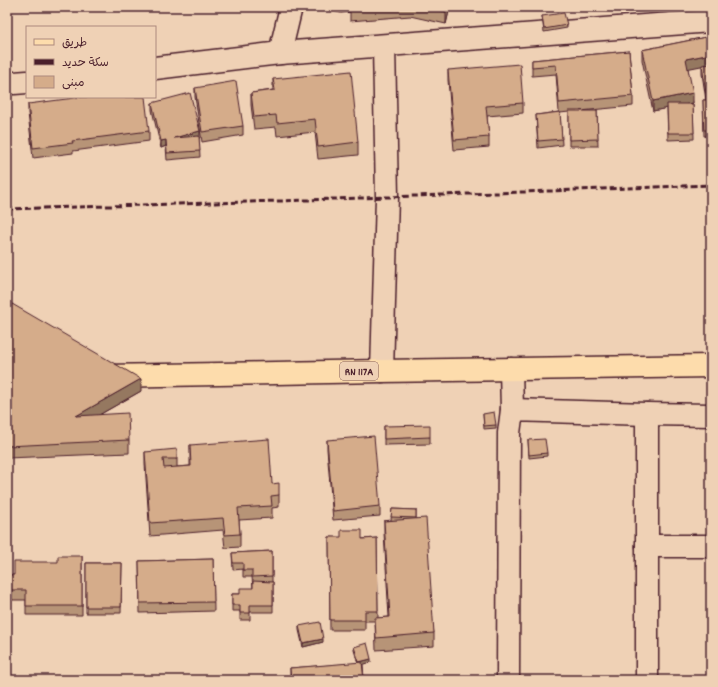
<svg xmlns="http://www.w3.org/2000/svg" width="718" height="687" font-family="Dekko,'Playpen Sans Arabic',sans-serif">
<rect width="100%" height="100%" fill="#efd1b5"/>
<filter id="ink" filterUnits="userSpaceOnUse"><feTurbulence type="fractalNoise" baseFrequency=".025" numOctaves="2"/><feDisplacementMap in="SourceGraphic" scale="8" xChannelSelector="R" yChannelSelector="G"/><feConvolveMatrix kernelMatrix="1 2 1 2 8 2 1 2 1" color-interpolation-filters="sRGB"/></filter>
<g filter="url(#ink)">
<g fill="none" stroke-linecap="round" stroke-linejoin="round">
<defs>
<g id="minor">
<path d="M280 53 291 7"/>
<path d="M155 68 280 53 711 21"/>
<path d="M7 83H14L27 82"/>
<path d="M511 369 512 410"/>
<path d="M382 371 387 197 384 46"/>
<path d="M647 414V680"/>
<path d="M647 546H711"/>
<path d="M508 680 509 433 512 410 647 414 711 415"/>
</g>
<path id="major" d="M106 376 382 371 711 366"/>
</defs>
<!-- minor casing -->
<use href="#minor" stroke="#4a1f2b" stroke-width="25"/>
<!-- major casing -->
<use href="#major" stroke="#4a1f2b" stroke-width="25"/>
<!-- minor -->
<use href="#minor" stroke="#efd1b5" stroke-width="22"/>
<!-- major -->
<use href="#major" stroke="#fddcac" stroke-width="22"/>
<!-- rail -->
<path stroke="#4a1f2b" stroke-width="3" stroke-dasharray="6 3" stroke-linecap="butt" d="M7 209 280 201 711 185"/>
</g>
<!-- wall -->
<g fill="#b79477" stroke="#4a1f2b">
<path d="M315 7H450L446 24 410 16 350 21V12L341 13Z"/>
<path d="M542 16 567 25V28L544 32Z"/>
<path d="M711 36V136H704L703 100H706L702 74V65L688 68 693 103 689 104H693L694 139 668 140 667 108 653 111 642 60V50Z"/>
<path d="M629 51 633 96V106L580 111H597L598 146H569V112L560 113 562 145 538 148 536 115 559 112 556 74 532 76V60Z"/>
<path d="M448 70 523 103V113L487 116 489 137V147L454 150 448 80Z"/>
<path d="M273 79 358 142V155L318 159 315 132 277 136 276 127 254 129 251 105V93L273 90Z"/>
<path d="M195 88 243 126V135L202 142 195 97Z"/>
<path d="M152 103 200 138H199L200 157 167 160 166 146 161 148 152 110Z"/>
<path d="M28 104 149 131V141L73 151V153L33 158 28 113Z"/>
<path d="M7 301 141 391 99 415 129 440V453L7 458Z"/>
<path d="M483 414 496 425V428L484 429Z"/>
<path d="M384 426 430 437V444L384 445Z"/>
<path d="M327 440 380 506V516L333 520 327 449Z"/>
<path d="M528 440 547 453V456L529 458Z"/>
<path d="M190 445 272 484 279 495V507L272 508V518L239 520 240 534V547L225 548 223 530 150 536 145 464V452L177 459V467L190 466Z"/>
<path d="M392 509 416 510V518L434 633V646L376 650 375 621H365V630H330L329 537 362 539 377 538 378 618 389 617 384 533V521L391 520Z"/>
<path d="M272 551V582H273V612H250V620H240V611H232V594H240L253 588 252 577H243V569L233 570 232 553Z"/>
<path d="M82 556V615H26V600H9V575H14Z"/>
<path d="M213 559 214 611 140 613 139 561Z"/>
<path d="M86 563H122L121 613H86Z"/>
<path d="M299 626 323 642 303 647 299 630Z"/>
<path d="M354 647 371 662 363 664 364 680H290V668L358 663 354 650Z"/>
</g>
<!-- shaded-wall -->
<g fill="#957861" stroke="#4a1f2b">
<path d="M447 7H450L446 24V12Z"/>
<path d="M711 54V64L686 69V59Z"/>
<path d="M693 93V103L653 111V101Z"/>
<path d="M200 131V138L174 145V138Z"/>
<path d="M166 140V146L161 148V141Z"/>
<path d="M141 379V391L76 428V416Z"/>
<path d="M323 639V642L303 647V643Z"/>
<path d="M371 659V662L359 666V662Z"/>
</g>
<!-- building -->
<g fill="#d5ac8a" stroke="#4a1f2b">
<path d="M350 7H371L350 9Z"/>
<path d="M426 7H447L446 12Z"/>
<path d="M564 13 567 25 544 29 542 16Z"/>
<path d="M711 36V54L686 59 693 93 653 101 642 50Z"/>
<path d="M629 51 633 96 559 103 556 65 532 67V60Z"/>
<path d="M520 64 523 103 486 106 489 137 454 140 448 70Z"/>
<path d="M711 64V92L706 93 702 65Z"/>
<path d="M351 71 358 142 318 147 315 119 277 123 276 115 254 117 251 93 275 90 273 79Z"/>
<path d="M236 81 243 126 202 132 195 88Z"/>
<path d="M190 93 200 131 174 138 199 136 200 151 167 153 166 140 161 141 152 103Z"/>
<path d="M82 97H145L149 131 72 141 73 143 33 148 28 104Z"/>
<path d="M703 100H711V130H704Z"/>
<path d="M667 104H693L694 133H668Z"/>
<path d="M569 111H597L598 139 569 140Z"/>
<path d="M560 112 562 139 538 141 536 115Z"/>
<path d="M7 301 141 379 76 416 128 413 129 440 7 446Z"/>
<path d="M494 412 496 425 484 426 483 414Z"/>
<path d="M430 425V437L384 439V426Z"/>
<path d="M374 436 380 506 333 511 327 440Z"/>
<path d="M269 439 272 484 279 483V495L271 496 272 506 238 508 240 534 225 535 223 518 150 523 145 452 177 449V459H163L164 468 191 466 190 445Z"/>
<path d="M545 439 547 453 529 455 528 440Z"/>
<path d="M392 509 416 510V518L391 517Z"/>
<path d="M426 518 434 633 376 638 375 618 390 617 384 521Z"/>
<path d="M341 530H362V539L377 538 378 611H365V620H330L329 537H341Z"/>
<path d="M272 551V576L252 577V570H243V563H233L232 553Z"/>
<path d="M58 556H82V606H26V590H9V575H14V562H58Z"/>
<path d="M213 559 214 602 140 603 139 561Z"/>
<path d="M86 563H122L121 607H86Z"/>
<path d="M253 581 273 582V605H250V613H240V605H232V594H240V588H253Z"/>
<path d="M320 622 323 639 303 643 299 626Z"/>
<path d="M367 643 371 659 359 662 354 647Z"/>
<path d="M362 662 364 680H291L290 668Z"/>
</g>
</g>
<g text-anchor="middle" stroke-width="3" stroke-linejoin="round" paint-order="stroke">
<!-- shield labels -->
<rect fill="#efd1b5" stroke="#7c5454" stroke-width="1" x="340" y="362" width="38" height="18" rx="3"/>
<g font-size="11" font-weight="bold" fill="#4a1f2b">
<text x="359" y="375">RN 117A</text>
</g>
</g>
<!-- margin -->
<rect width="718" height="687" fill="none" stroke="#efd1b5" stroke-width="24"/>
<rect x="12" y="12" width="694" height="663" fill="none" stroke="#4a1f2b" stroke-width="1.5" filter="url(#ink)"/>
<!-- legend -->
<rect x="26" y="26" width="130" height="72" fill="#efd1b5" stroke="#ad8a7e"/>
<rect x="34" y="39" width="20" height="6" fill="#fddcac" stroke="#ad8a7e"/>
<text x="62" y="46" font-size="12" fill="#4a1f2b">طريق</text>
<rect x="34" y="59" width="20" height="6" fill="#4a1f2b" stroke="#ad8a7e"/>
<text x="62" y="66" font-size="12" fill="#4a1f2b">سكة حديد</text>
<rect x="34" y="76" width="20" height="12" fill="#d5ac8a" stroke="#ad8a7e"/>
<text x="62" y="86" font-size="12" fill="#4a1f2b">مبنى</text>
</svg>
